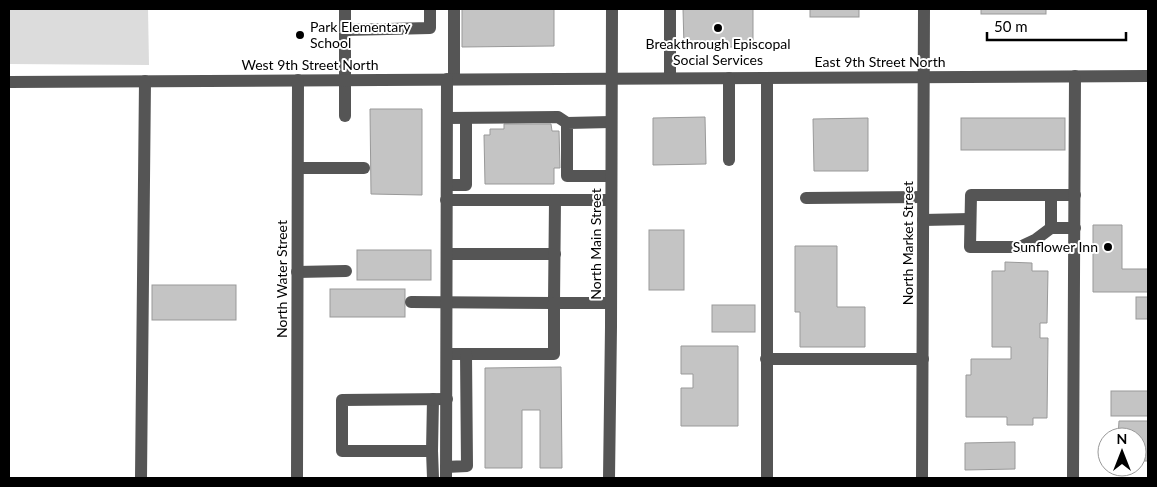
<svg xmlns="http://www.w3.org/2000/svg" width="1157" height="487" font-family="Lato,sans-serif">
<rect width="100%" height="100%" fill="#fff"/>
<!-- green -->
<path fill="#dcdcdc" d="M9 9H148L149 65 9 64Z"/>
<!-- building -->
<g fill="#c4c4c4" stroke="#999">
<path d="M462 9H554V46L462 47Z"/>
<path d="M683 9H753V47H684Z"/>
<rect x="810" y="9" width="49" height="8"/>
<rect x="981" y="9" width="65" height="5"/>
<path d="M370 109H422V195L371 194Z"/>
<path d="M705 117 706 164 653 165V118Z"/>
<path d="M868 118V171H814L813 119Z"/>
<rect x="961" y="118" width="104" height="32"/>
<path d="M504 124H551L552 131H559L560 168H554V184H485L484 135H490V129H504Z"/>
<path d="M1093 225H1122V269H1148V292H1093Z"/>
<rect x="649" y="230" width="35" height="60"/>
<path d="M795 246H837V307H865V347H800V312H795Z"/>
<rect x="357" y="250" width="74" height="30"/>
<path d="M1005 262 1032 263V271H1048L1047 323H1040V338H1048L1047 418H1033V425H1007V417H966V375H971V359H1011V347H992V271H1005Z"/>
<rect x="152" y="285" width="84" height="35"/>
<rect x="330" y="289" width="75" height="28"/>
<rect x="1136" y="297" width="12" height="22"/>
<rect x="712" y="305" width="43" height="27"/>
<path d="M681 346H738V426H681V388H693V374H681Z"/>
<path d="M561 367 562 468H540V410H522V468H485V368Z"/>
<rect x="1111" y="391" width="37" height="25"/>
<path d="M1119 421H1148V461H1137V437H1118Z"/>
<path d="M1015 442V469L965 470V443Z"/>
</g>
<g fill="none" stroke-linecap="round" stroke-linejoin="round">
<!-- minor -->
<g stroke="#555" stroke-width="12">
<path d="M345 9V116"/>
<path d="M345 30 430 28V9"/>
<path d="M670 78V9"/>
<path d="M767 78V478"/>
<path d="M454 79V9"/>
<path d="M9 82 1148 76"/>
<path d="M447 118 558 117 567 123"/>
<path d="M611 122 567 123V176H611"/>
<path d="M729 160V78"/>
<path d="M298 168H364"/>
<path d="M447 185H466V118"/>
<path d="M1051 195V228"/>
<path d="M1075 195H971L970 247H1020L1035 240 1051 228H1075"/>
<path d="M806 198 923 197"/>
<path d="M446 200H611"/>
<path d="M923 220 970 219"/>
<path d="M447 254H555"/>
<path d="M297 272 346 271"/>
<path d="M411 302 554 303 555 200"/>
<path d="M447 354H554V303H611"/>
<path d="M766 359H923"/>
<path d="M432 451 433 399"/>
<path d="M446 467 467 466 466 354"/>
<path d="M141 478 145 81"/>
<path d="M297 478 298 80"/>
<path d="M433 478 432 451H342V400L447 399"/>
<path d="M446 478 447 79"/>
<path d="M609 478 611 327 612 9"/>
<path d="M922 478 924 9"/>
<path d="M1073 478 1075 76"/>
</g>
</g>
<!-- markers -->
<g fill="#000" stroke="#fff" stroke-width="2">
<circle cx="718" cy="28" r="5"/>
<circle cx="300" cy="35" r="5"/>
<circle cx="1108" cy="247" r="5"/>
</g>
<g text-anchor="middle" stroke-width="4" stroke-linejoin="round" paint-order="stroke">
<!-- poi labels -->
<g font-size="14" fill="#000" stroke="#fff" text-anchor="start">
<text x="310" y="32">Park Elementary<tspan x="310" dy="16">School</tspan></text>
<text x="718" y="49" text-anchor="middle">Breakthrough Episcopal<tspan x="718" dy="16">Social Services</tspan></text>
<text x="1098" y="252" text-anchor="end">Sunflower Inn</text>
</g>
<!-- street labels -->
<g font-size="14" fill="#000" stroke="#fff">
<text x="880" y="67">East 9th Street North</text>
<text x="310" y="70">West 9th Street North</text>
<text transform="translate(908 243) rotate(-90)" y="5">North Market Street</text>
<text transform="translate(596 244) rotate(-90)" y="5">North Main Street</text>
<text transform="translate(282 279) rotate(-90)" y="5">North Water Street</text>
</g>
</g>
<!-- border -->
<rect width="1157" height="487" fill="none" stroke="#000000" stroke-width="20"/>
<!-- north arrow -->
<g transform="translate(1122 452)"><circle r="24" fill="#ffffff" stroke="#999999"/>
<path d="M0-4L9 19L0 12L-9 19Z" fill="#000000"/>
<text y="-8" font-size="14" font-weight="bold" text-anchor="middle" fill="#000000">N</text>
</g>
<!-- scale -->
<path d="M987 32v8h139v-8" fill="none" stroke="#000000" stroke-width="2.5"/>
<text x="994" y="32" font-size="15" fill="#000000" stroke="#ffffff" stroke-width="4" paint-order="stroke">50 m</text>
</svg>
